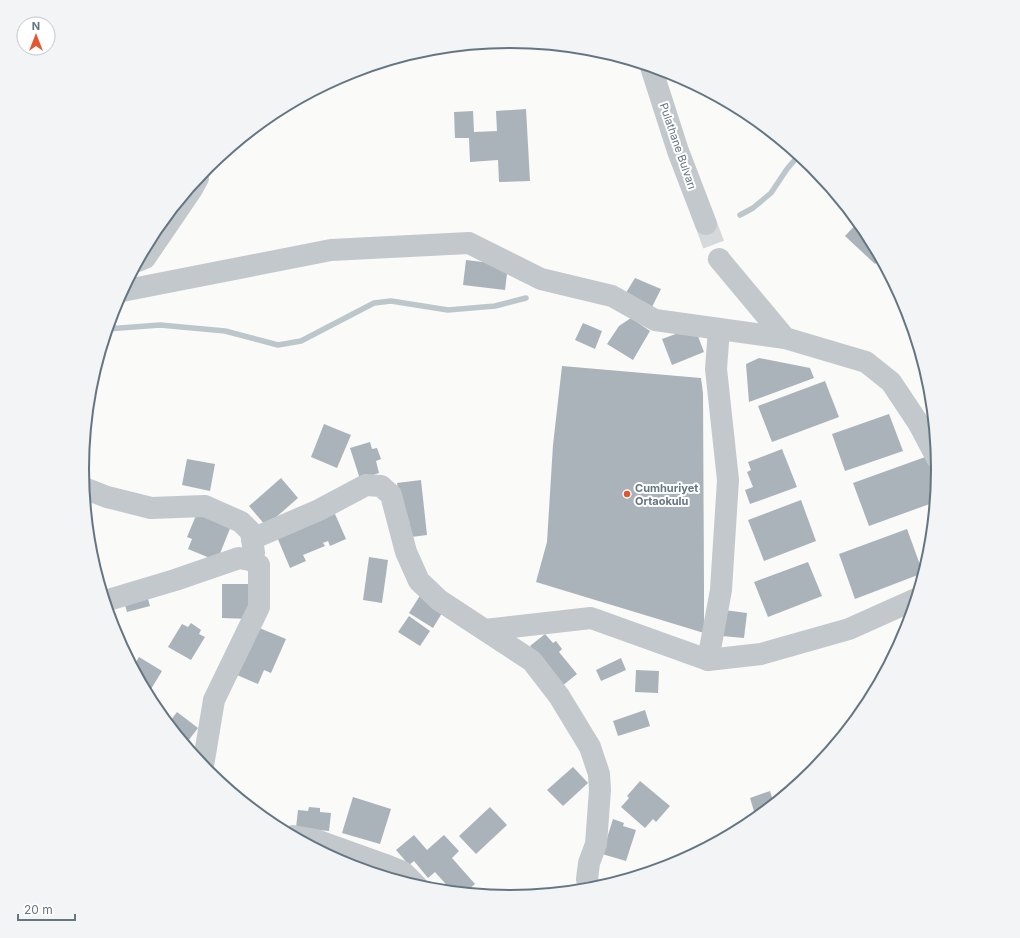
<svg xmlns="http://www.w3.org/2000/svg" width="1020" height="938" font-family="Inter,sans-serif">
<rect width="100%" height="100%" fill="#fafaf8"/>
<g fill="none" stroke-linecap="round" stroke-linejoin="round">
<!-- stream -->
<g stroke="#bbc7cb" stroke-width="5.5">
<path d="M740 215 753 208 771 193 787 169 799 155"/>
<path d="M107 329 160 325 225 331 278 345 301 341 374 303 391 301 448 310 495 306 526 298"/>
</g>
</g>
<!-- building -->
<g fill="#aab3b9">
<path d="M526 109 530 181 499 182 498 160 470 162 469 138H455L454 112 473 111 474 132 497 131 496 111Z"/>
<path d="M858 222 866 231 881 259 875 264 845 236Z"/>
<path d="M466 260 508 265 505 290 463 285Z"/>
<path d="M635 278 661 289 651 309 624 296Z"/>
<path d="M631 318 650 331 633 360 607 344 619 326Z"/>
<path d="M583 323 602 331 595 349 575 340Z"/>
<path d="M684 331H696L704 352 672 365 662 339Z"/>
<path d="M759 358 810 368 814 378 749 402 746 364Z"/>
<path d="M562 366 701 378 703 393 704 585V633L536 582 547 542 553 445Z"/>
<path d="M825 381 839 417 772 442 758 406Z"/>
<path d="M889 414 903 451 845 471 832 434Z"/>
<path d="M324 424 351 435 337 468 311 457Z"/>
<path d="M370 442 372 449 377 448 381 459 376 461 379 473 360 479 350 448Z"/>
<path d="M782 449 797 487 750 504 745 490 753 487 747 472 751 470 748 462Z"/>
<path d="M928 456 937 481 935 502 869 526 853 483Z"/>
<path d="M187 459 215 464 210 491 182 485Z"/>
<path d="M281 478 298 498 266 526 249 506Z"/>
<path d="M421 480 427 535 411 537 409 520 402 521 397 483Z"/>
<path d="M801 500 816 541 764 561 748 520Z"/>
<path d="M197 513 231 526 217 561 188 549 192 539 187 537Z"/>
<path d="M335 514 346 539 330 546 328 541 323 543 325 546 303 555 306 561 290 568 277 537Z"/>
<path d="M907 529 923 573 855 599 839 554Z"/>
<path d="M369 557 388 560 382 603 363 600Z"/>
<path d="M808 562 822 596 768 617 754 582Z"/>
<path d="M222 584H255L250 619 222 618Z"/>
<path d="M146 592 150 606 127 612 123 598Z"/>
<path d="M421 594 445 608 433 628 409 613Z"/>
<path d="M724 610 747 613 744 638 722 636Z"/>
<path d="M409 616 430 631 420 646 398 632Z"/>
<path d="M191 623 201 630 199 634 205 637 191 660 168 647 182 624 188 627Z"/>
<path d="M257 627 286 639 271 673 264 670 258 684 237 675Z"/>
<path d="M545 634 553 643 556 641 562 649 559 652 577 674 562 686 530 646Z"/>
<path d="M139 657 162 671 148 694 147 693 133 667Z"/>
<path d="M621 658 626 670 601 681 596 670Z"/>
<path d="M636 670 659 671 658 693 635 692Z"/>
<path d="M645 710 650 726 618 736 613 721Z"/>
<path d="M177 712 198 728 185 745 168 724Z"/>
<path d="M573 767 588 783 563 806 547 790Z"/>
<path d="M640 781 670 806 656 822 653 819 645 828 621 807 629 798 627 796Z"/>
<path d="M770 791 773 801 779 799 756 818 750 798Z"/>
<path d="M353 797 391 809 380 844 342 833Z"/>
<path d="M309 807 320 808V812L331 813 329 831 296 828 298 810 308 811Z"/>
<path d="M490 807 507 825 476 854 459 836Z"/>
<path d="M613 819 624 823 623 826 636 830 626 861 602 854Z"/>
<path d="M414 835 427 850 444 835 459 851 452 858 475 884 465 893 452 891 435 872 428 878 414 861 409 865 396 850Z"/>
</g>
<g fill="none" stroke-linecap="round" stroke-linejoin="round">
<!-- minor-tunnel -->
<path stroke="#d5d9db" stroke-width="22" stroke-dasharray="22 11" stroke-linecap="butt" d="M706 224 719 259"/>
<!-- minor -->
<g stroke="#c3c8cc" stroke-width="22">
<path d="M651 67 678 151 706 224"/>
<path d="M719 259 785 338 866 362 891 382 919 424 937 458"/>
<path d="M138 261 145 258 192 189 198 178"/>
<path d="M122 291 331 250 469 243 541 279 612 296 655 320 785 338"/>
<path d="M84 488 107 497 151 508 205 506 241 522 251 532 254 553"/>
<path d="M252 539 319 510 366 485 381 486 391 495 406 552 419 581 439 600 532 661 559 696 590 747 599 774 600 790 596 844 589 863 587 879 590 889"/>
<path d="M105 601 175 580 239 558 250 560 259 565V607L214 700 203 766"/>
<path d="M485 630 591 618 708 660 761 654 849 629 916 599"/>
<path d="M708 660 721 590 728 480 716 369 719 329"/>
<path d="M293 836 316 840 383 864 403 872 417 886"/>
</g>
</g>
<!-- markers -->
<circle fill="#e4572e" stroke="#fff" stroke-width="1.5" cx="627" cy="494" r="4"/>
<g text-anchor="middle" stroke-width="4" stroke-linejoin="round" paint-order="stroke">
<!-- street labels -->
<g font-size="11" fill="#657683" stroke="#fff">
<text transform="translate(678 146) rotate(71)" y="4">Pulathane Bulvarı</text>
</g>
<!-- poi labels -->
<g font-size="11" font-weight="bold" fill="#657683" stroke="#fff" text-anchor="start">
<text x="635" y="492">Cumhuriyet<tspan x="635" dy="13">Ortaokulu</tspan></text>
</g>
</g>
<!-- crop -->
<path d="M0 0H1020V938H0ZM89 469a421 421 0 1 1 842 0a421 421 0 1 1-842 0Z" fill="#f3f4f5" fill-rule="evenodd"/>
<path fill="none" stroke="#657683" stroke-width="2" d="M89 469a421 421 0 1 1 842 0a421 421 0 1 1-842 0Z"/>
<!-- north arrow -->
<g transform="translate(36 36)"><circle r="19" fill="#ffffff" stroke="#c1c8cd"/>
<path d="M0-3L7 15L0 10L-7 15Z" fill="#e4572e"/>
<text y="-6" font-size="11" font-weight="bold" text-anchor="middle" fill="#657683">N</text>
</g>
<!-- scale -->
<path d="M18 914v6h57v-6" fill="none" stroke="#657683" stroke-width="2"/>
<text x="24" y="914" font-size="12" fill="#657683" stroke="#ffffff" stroke-width="3" paint-order="stroke">20 m</text>
</svg>
